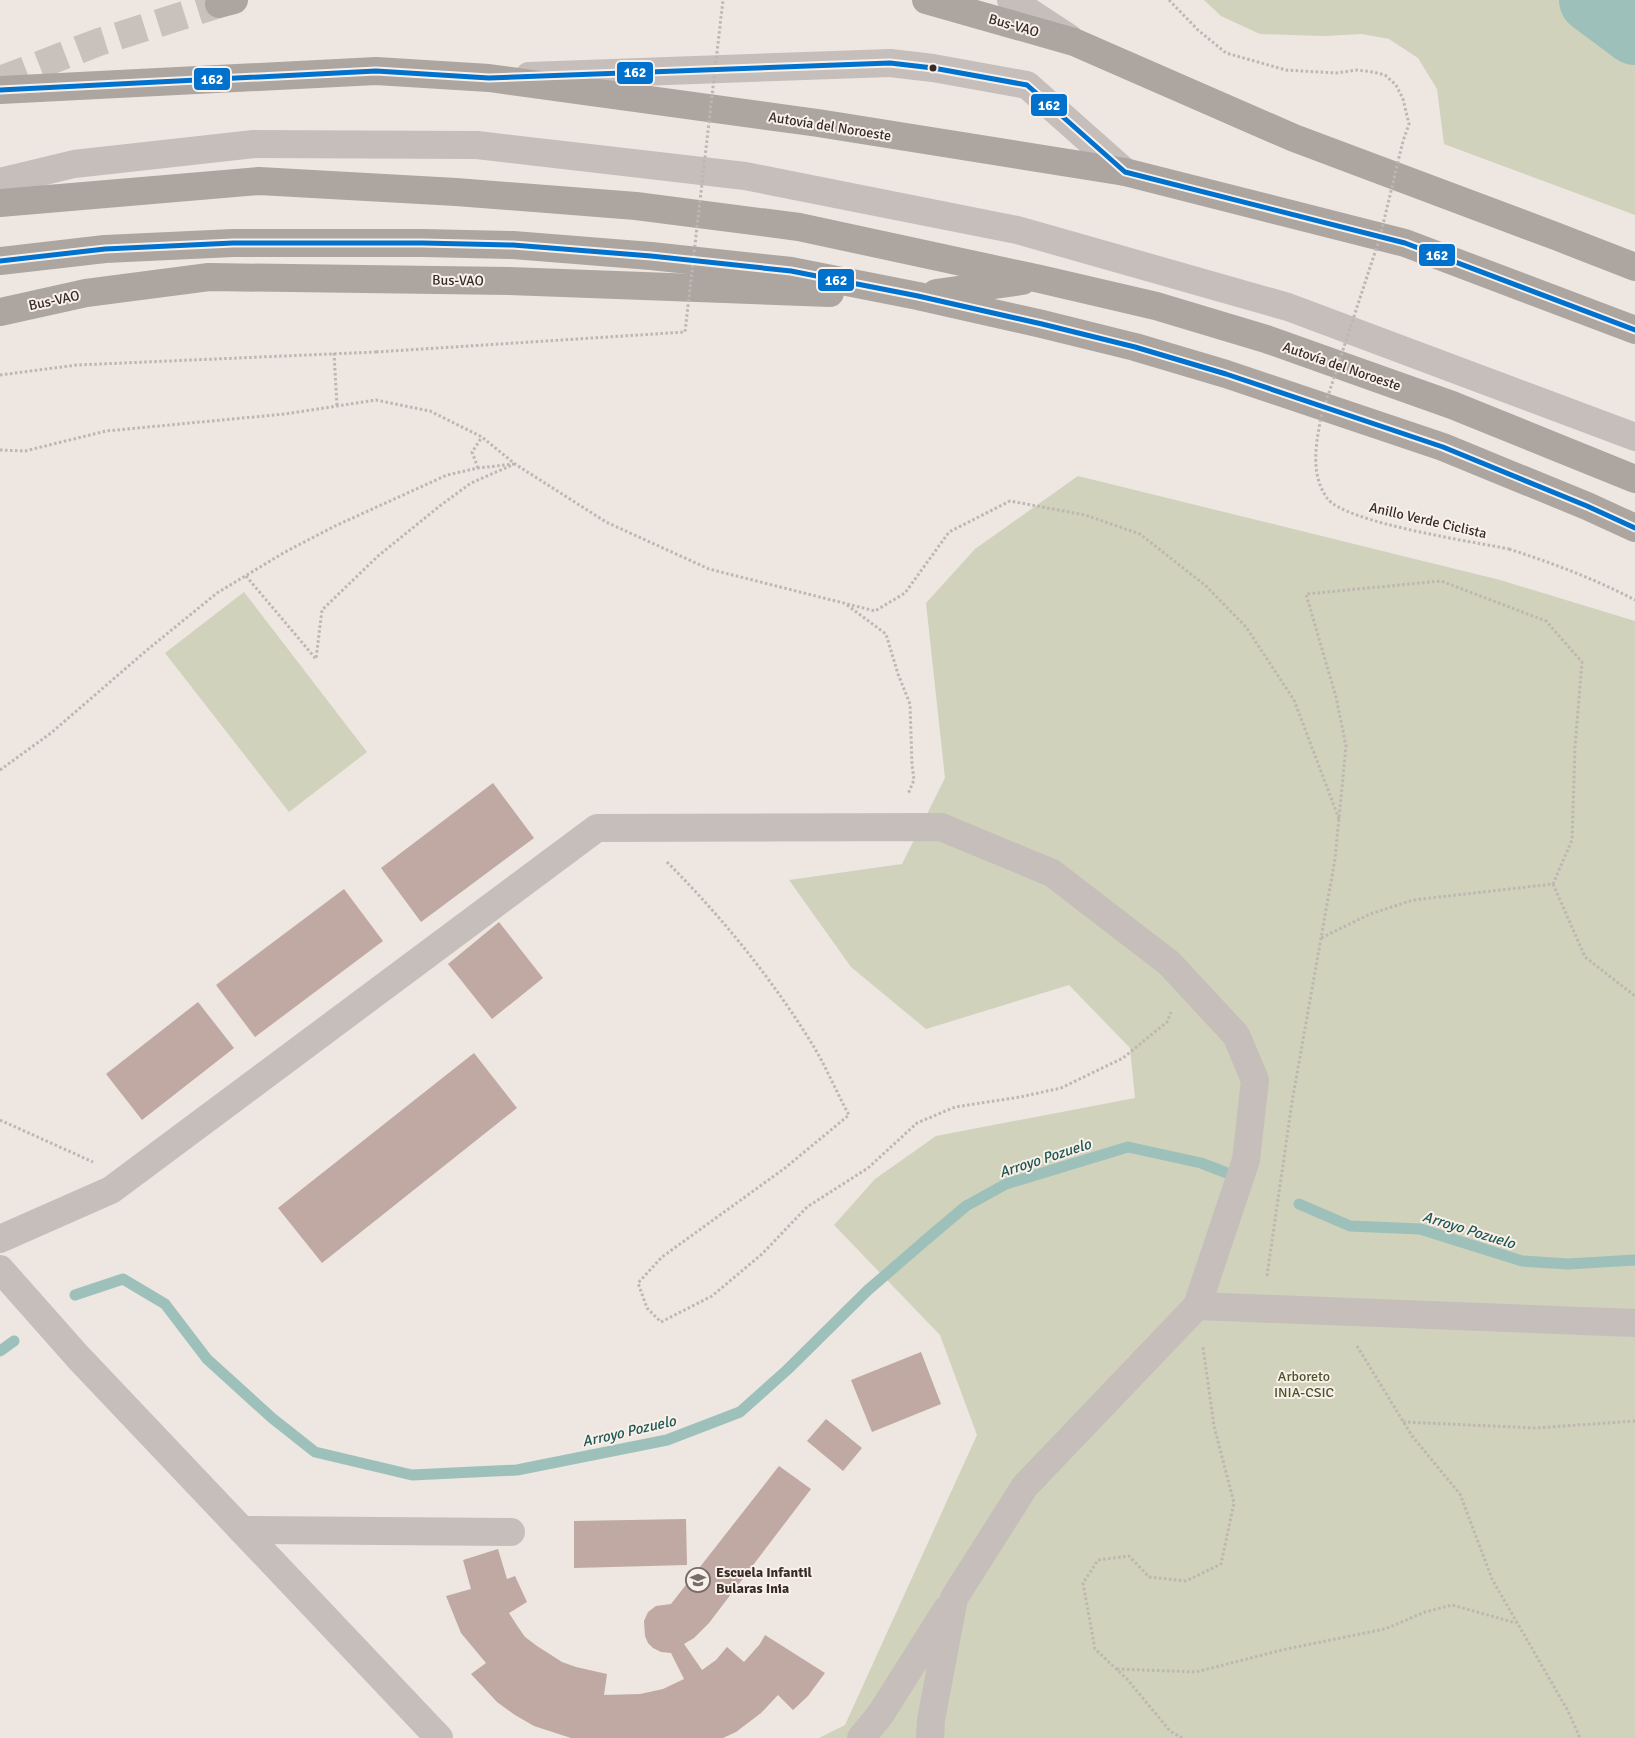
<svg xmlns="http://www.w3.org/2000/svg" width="1635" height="1738" font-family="Signika,sans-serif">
<rect width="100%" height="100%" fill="#ede6e1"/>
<!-- green -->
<g fill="#d0d2bb">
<path d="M1204 0H1635V215L1444 144 1437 89 1418 58 1389 39 1362 34 1323 36 1260 34 1221 16Z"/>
<path d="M1078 476 1500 580 1635 621V1738H819L845 1725 977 1435 940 1335 834 1225 875 1179 936 1136 1135 1098 1130 1048 1069 985 926 1029 851 967 789 880 902 864 945 778 926 603 975 549Z"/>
<path d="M244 592 367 752 289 812 165 653Z"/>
</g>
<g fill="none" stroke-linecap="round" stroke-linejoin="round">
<!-- stream -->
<g stroke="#9ec0ba" stroke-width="11">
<path d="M1299 1204 1350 1226 1420 1229 1522 1261 1568 1264 1635 1260"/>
<path d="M75 1295 123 1279 165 1304 207 1359 272 1418 315 1452 412 1475 517 1470 667 1440 740 1412 787 1370 868 1290 927 1239 966 1206 1006 1184 1128 1147 1201 1163 1227 1173"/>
<path d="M0 1351 14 1341"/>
</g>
<!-- river -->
<path stroke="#9ec0ba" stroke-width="66" d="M1592 0 1635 32"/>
</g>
<!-- building -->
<g fill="#c0a8a3">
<path d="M493 783 534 838 421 922 381 868Z"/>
<path d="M344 889 383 941 255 1037 216 985Z"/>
<path d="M499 922 543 978 492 1019 448 964Z"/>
<path d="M198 1002 234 1048 142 1120 106 1074Z"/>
<path d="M474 1053 517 1108 322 1263 278 1208Z"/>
<path d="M921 1352 941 1404 872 1432 851 1380Z"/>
<path d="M826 1419 862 1448 843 1471 807 1441Z"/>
<path d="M779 1466 811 1489 709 1623 694 1638 684 1644 702 1670 716 1660 727 1647 744 1662 760 1644 765 1635 825 1673 808 1696 793 1710 778 1695 761 1713 736 1732 723 1738H571L534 1726 515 1715 497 1702 471 1674 486 1663 461 1633 446 1596 471 1589 463 1560 498 1549 507 1579 515 1576 527 1602 509 1613 518 1627 525 1637 537 1646 562 1662 576 1667 607 1674 604 1695 640 1694 663 1689 684 1679 671 1653 661 1652 653 1648 648 1643 645 1636 644 1621 648 1612 656 1606 671 1604Z"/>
<path d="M686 1519 687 1565 574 1568V1521Z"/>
</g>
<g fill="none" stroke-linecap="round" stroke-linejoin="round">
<!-- highway-tunnel -->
<path stroke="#c9c1bc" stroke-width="28" stroke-dasharray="28 14" stroke-linecap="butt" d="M0 80 99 42 219 4"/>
<!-- path -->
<g stroke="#bfb6b2" stroke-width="3" stroke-dasharray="2.5 2.5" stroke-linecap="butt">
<path d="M334 353 337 406"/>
<path d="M0 375 77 365 376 352"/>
<path d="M0 450 25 451 106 431 285 414 376 400 430 411 482 437 515 464 606 522 709 569 875 611 905 593 949 532 1010 501 1085 515 1140 534 1206 586 1246 627 1294 700 1339 819"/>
<path d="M478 468 472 452 482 437"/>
<path d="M1509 549C1552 563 1595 579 1635 600"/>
<path d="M246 576 316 659 322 610 378 556 441 505 471 483 512 465"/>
<path d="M847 605 886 634 898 674 910 704 912 765 914 780 908 794"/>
<path d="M0 770 51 733 147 650 217 593 285 552 335 526 447 475 478 468 514 464"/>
<path d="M667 862C722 917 773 980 814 1047 827 1069 837 1093 849 1115L785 1168 662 1257 638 1283 647 1308 661 1322 712 1296 762 1254 807 1207 868 1168 917 1123 955 1107 1020 1097 1061 1088 1123 1058 1167 1022 1171 1012"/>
<path d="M1553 884 1585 957 1635 996"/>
<path d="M0 1120 93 1162"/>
<path d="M1267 1276 1292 1102 1335 859 1346 746 1336 697 1306 594 1441 581 1546 621 1582 662 1575 747 1572 840 1553 884 1413 900 1370 914 1321 938"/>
<path d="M1357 1346 1412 1436 1460 1494 1492 1579 1568 1711 1580 1738"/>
<path d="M1403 1422 1536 1428 1635 1421"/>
<path d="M1117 1669 1196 1672 1282 1650 1385 1629 1425 1612 1452 1605 1516 1623"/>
<path d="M1182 1738 1170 1731 1127 1679 1095 1649 1083 1583 1098 1560 1129 1556 1149 1577 1186 1581 1221 1564 1234 1503 1214 1426 1203 1347"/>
</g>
<!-- minor -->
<g stroke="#c6beba" stroke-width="28">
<path d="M1011 0 1069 38"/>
<path d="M529 76 890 63 933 68 1027 85 1125 172"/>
<path d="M0 182 74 164 254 144 477 145 745 176 1017 230 1288 307 1635 437"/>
<path d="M0 1239 111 1190 597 828 941 827 1052 873 1169 963 1236 1035 1255 1080 1246 1160 1197 1306 1025 1486 954 1598 931 1720 930 1738"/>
<path d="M0 1269 78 1357 242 1530 511 1532"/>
<path d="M1197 1306 1635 1323"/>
<path d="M242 1530 439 1738"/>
<path d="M861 1738 880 1715 947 1609"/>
</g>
<!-- highway -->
<g stroke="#aca5a0" stroke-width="28">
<path d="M926 0 1074 42 1294 138 1558 237 1635 267"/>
<path d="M219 4 234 0"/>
<path d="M0 90 376 71 489 78 818 123 1125 172 1405 243 1635 330"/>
<path d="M0 203 259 181 456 192 636 206 799 227 1040 279 1156 306 1266 339 1452 405 1635 479"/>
<path d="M0 261 105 249 233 243H423L513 245 651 256 791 271 918 296 1042 324 1135 347 1226 374 1443 447 1587 506 1635 528"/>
<path d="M936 293 1022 281"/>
<path d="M0 312 86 293 209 277 509 281 830 293"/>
</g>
<!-- path-bridge -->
<g stroke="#bfb6b2" stroke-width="3" stroke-dasharray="2.5 2.5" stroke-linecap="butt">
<path d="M1169 0 1198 30 1226 53 1286 70 1336 73 1357 70 1373 72 1385 75 1396 85 1403 99 1409 124 1403 141 1380 237 1321 417C1316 444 1310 474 1327 498 1345 523 1475 542 1509 549"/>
<path d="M376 352 685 332 723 0"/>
</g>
<defs>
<g id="bus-1">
<path d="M0 90 376 71 489 78 890 63 933 68 1027 85 1125 172 1405 243 1635 330"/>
<path d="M0 261 105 249 233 243H423L513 245 651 256 791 271 918 296 1042 324 1135 347 1226 374 1443 447 1587 506 1635 528"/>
</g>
</defs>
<!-- bus-1 casing -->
<use href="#bus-1" stroke="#f9f0e9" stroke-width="9"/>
<!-- bus-1 -->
<use href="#bus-1" stroke="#0072ce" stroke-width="5"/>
</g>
<!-- icons -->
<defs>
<symbol id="school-ring" viewBox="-11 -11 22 22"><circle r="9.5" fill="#f9f0e9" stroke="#776c69" stroke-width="1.5"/><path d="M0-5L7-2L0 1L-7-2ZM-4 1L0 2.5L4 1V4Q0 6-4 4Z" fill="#776c69"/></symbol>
</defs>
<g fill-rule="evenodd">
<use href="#school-ring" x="684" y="1566" width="28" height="28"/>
</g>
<!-- markers -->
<circle fill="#372b28" stroke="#f9f0e9" stroke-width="2" cx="933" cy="68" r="4.5"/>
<g text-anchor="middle" stroke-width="4" stroke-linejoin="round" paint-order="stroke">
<!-- street labels -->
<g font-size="14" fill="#372b28" stroke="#f9f0e9">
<text transform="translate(1014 25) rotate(16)" y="5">Bus-VAO</text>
<text transform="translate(830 126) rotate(9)" y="5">Autovía del Noroeste</text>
<text transform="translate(458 280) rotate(1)" y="5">Bus-VAO</text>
<text transform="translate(54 300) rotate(-12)" y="5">Bus-VAO</text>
<text transform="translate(1342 366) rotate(19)" y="5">Autovía del Noroeste</text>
<text transform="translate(1428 520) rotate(13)" y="5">Anillo Verde Ciclista</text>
</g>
<!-- park labels -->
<g font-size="14" fill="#4b552c" stroke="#f9f0e9">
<text x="1304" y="1381">Arboreto<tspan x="1304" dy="16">INIA-CSIC</tspan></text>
</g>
<!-- poi labels -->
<g font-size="14" font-weight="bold" fill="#372b28" stroke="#f9f0e9" text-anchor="start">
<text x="716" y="1577">Escuela Infantil<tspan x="716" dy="16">Bularas Inia</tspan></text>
</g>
<!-- water labels -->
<g font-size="15" font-style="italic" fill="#1e5854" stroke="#f9f0e9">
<text transform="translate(1045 1158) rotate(-18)" y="5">Arroyo Pozuelo</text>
<text transform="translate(1469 1230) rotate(17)" y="5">Arroyo Pozuelo</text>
<text transform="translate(629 1431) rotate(-13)" y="5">Arroyo Pozuelo</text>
</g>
</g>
<g stroke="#f9f0e9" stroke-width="2">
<rect x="616" y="61" width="38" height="24" rx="5" fill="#0072ce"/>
<rect x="193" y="67" width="38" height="24" rx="5" fill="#0072ce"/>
<rect x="1030" y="93" width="38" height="24" rx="5" fill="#0072ce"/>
<rect x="1418" y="243" width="38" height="24" rx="5" fill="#0072ce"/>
<rect x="817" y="268" width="38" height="24" rx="5" fill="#0072ce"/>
</g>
<g font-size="14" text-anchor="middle" font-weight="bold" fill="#fff">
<text x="635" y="77">162</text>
<text x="212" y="84">162</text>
<text x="1049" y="110">162</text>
<text x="1437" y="260">162</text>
<text x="836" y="285">162</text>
</g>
</svg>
